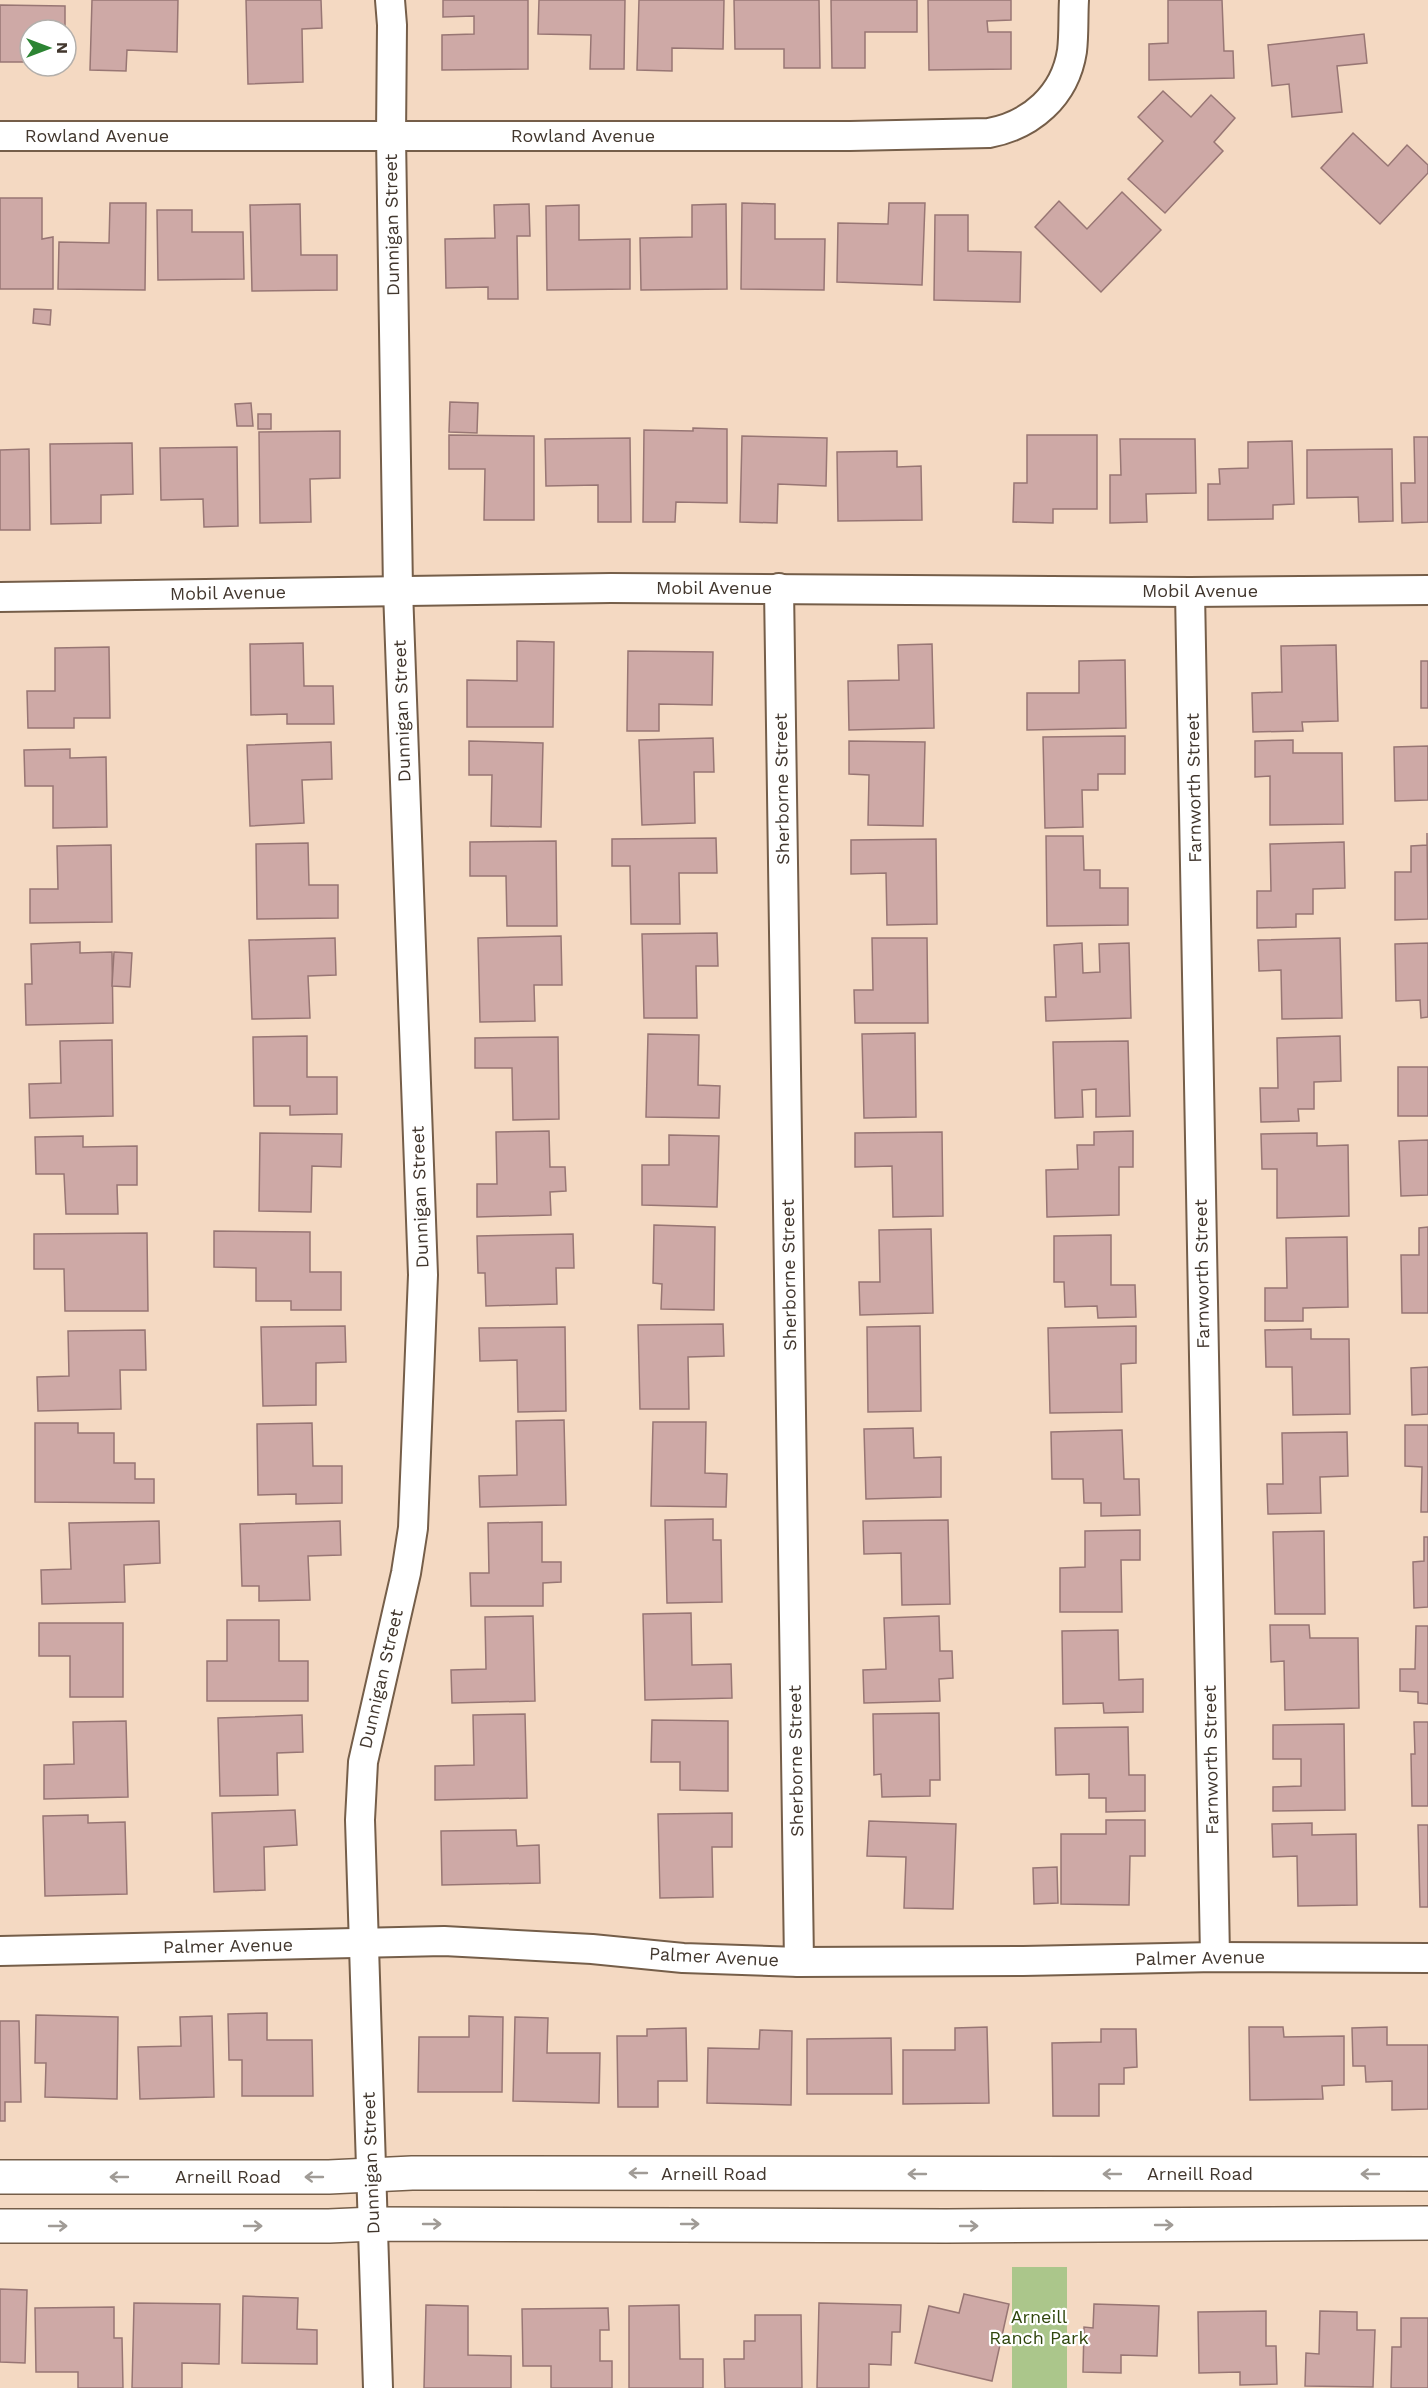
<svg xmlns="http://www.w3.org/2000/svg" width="1428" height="2388" font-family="'Work Sans',sans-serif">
<rect width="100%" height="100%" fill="#f4d9c2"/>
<!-- green -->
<rect fill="#abc68b" x="1012" y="2267" width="55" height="121"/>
<!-- building -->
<g fill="#cea9a6" stroke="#987674" stroke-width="1.5">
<path d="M92 0H178L177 52 127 50 126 71 90 70Z"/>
<path d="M246 0H321L322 28 302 29 303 82 248 84Z"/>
<path d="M443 0H528V69L442 70V35L474 34V16L443 17Z"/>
<path d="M539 0H625L624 69H590L591 35 538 34Z"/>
<path d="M639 0H724L723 49 672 48V71L637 70Z"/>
<path d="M734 0H819L820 68H784V49H735Z"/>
<path d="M831 0H917V32H865V68H832Z"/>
<path d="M928 0H1011V20L987 21 988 32H1011V69L929 70Z"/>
<path d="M1168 0H1222L1224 51H1233L1234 78 1149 80V44L1168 43Z"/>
<path d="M0 5 65 6V30H30V62H0Z"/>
<path d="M1364 34 1367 63 1337 66 1342 112 1292 117 1289 84 1272 86 1268 45Z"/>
<path d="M1163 91 1191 117 1211 95 1235 118 1214 142 1223 151 1165 213 1128 179 1163 141 1138 117Z"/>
<path d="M1353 133 1388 166 1407 145 1428 165V173L1380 224 1321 168Z"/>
<path d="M1122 192 1161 230 1101 292 1035 227 1059 201 1087 229Z"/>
<path d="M0 198H42V239L53 237V289H0Z"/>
<path d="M110 203H146L145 290 58 289 59 242 109 243Z"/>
<path d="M742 203 775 204V239H825L824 290 741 289Z"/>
<path d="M889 203H925L922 285 837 282 838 223 888 224Z"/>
<path d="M300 204 301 255H337V290L252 291 250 205Z"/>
<path d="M529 204 530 236H517L518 299H488V287L446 288 445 239 495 238 494 205Z"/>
<path d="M726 204 727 289 641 290 640 238 692 237V205Z"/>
<path d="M579 205V240L630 239V289L547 290 546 206Z"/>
<path d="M157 210H192V232H243L244 279 158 280Z"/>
<path d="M935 215H968V251L1021 252 1020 302 934 300Z"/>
<path d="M34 309 51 310 50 325 33 323Z"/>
<path d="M450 402 478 403 477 433 449 432Z"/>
<path d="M251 403 253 426H237L235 404Z"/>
<rect x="258" y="414" width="13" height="15"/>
<path d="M693 428 727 429V503L676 502 675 522H643L644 430 693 431Z"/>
<path d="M340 431V478L310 479 311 522 260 523 259 432Z"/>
<path d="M449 435 534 436V520H484L485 469H449Z"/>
<path d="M1027 435H1097V509H1053V523L1013 522 1014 483H1027Z"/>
<path d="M742 436 827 438 826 486 778 484 777 523 740 522Z"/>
<path d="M1414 437H1428V522L1402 523 1401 483H1415Z"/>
<path d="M630 438 631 522H598V485L546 486 545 439Z"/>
<path d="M1120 439H1195L1196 493 1146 494 1147 522 1110 523V475H1121Z"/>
<path d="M1292 441 1294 504 1273 505V519L1208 520V484H1220L1219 469 1248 468V442Z"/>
<path d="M132 443 133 494 101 495V523L51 524 50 444Z"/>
<path d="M237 447 238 526 204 527 203 499 161 500 160 448Z"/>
<path d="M29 449 30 530H0V450Z"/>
<path d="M1392 449 1393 521 1359 522 1358 497 1307 498V450Z"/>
<path d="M897 451V467L921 466 922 520 838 521 837 452Z"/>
<path d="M517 641 554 642 553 727H467V680L517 681Z"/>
<path d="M303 643 304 686H333L334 724H287V714L251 715 250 644Z"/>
<path d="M932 644 934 728 849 730 848 681 899 680 898 645Z"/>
<path d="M1336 645 1338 721 1302 722 1303 731 1253 732 1252 693 1282 692 1281 646Z"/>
<path d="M109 647 110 718H74V728H28L27 691H55V648Z"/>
<path d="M628 651 713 652 712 705 659 704V731H627Z"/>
<path d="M1125 660 1126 728 1027 730V693H1079V661Z"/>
<rect x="1421" y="661" width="7" height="47"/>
<path d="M1125 736V774H1098V790H1082L1083 827 1045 828 1043 737Z"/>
<path d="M713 738 714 772H694L695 823 642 825 639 740Z"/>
<path d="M1293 740V753H1342L1343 824 1270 825V776L1255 777V741Z"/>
<path d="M469 741 543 743 541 827 491 826 492 775H469Z"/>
<path d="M849 741 925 742 923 826 868 825 869 775 849 774Z"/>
<path d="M331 742 332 779 302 780 304 823 250 826 247 745Z"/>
<path d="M1428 746V800L1395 801 1394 747Z"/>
<path d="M70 749V758L106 757 107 827 53 828V786H25L24 750Z"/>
<path d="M1427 833 1428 919 1395 920V872H1411V846L1427 845Z"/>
<path d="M1046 836H1083L1084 870H1100V888H1128V925L1047 926Z"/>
<path d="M716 838 717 873H679L680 924H631L630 866H612V839Z"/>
<path d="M936 839 937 924 887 925 886 873 851 874V840Z"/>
<path d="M556 841 557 926H507L506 876H470V842Z"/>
<path d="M1344 842 1345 888 1313 889V914H1296V927L1257 928V891H1271L1270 844Z"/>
<path d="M308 843 309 885H338V918L257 919 256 844Z"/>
<path d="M111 845 112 922 30 923V889H58L57 846Z"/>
<path d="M717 933 718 966H696L697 1018H644L642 934Z"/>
<path d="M561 936 562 985H534L535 1021 480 1022 478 938Z"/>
<path d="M335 938 336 975 308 976 310 1018 252 1019 249 940Z"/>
<path d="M872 938H927L928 1023H855L854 990H873Z"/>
<path d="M1340 938 1342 1018 1282 1019 1281 970 1259 971 1258 940Z"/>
<path d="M80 942V953L112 952 113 1023 26 1025 25 984H32L31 944Z"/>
<path d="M1082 943 1083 973 1100 972 1099 944 1129 943 1131 1018 1046 1021 1045 997H1056L1054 945Z"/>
<path d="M1428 943V1017L1421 1018 1420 1000 1396 1001 1395 944Z"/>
<path d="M114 952 132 953 130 987 112 986Z"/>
<path d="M915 1033 916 1117 864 1118 862 1034Z"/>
<path d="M648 1034 699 1035 698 1085 720 1086 719 1118 646 1117Z"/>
<path d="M307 1036V1077H337V1114L290 1115V1106H254L253 1037Z"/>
<path d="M1340 1036 1341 1081 1314 1082V1109H1298L1299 1121 1261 1122 1260 1088H1278L1277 1038Z"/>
<path d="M558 1037 559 1119 513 1120 512 1068H475V1038Z"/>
<path d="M112 1040 113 1116 30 1118 29 1084 61 1083 60 1041Z"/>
<path d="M1128 1041 1130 1116 1096 1117V1089L1082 1090 1083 1117 1055 1118 1053 1042Z"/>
<rect x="1398" y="1067" width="30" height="49"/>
<path d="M549 1131 550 1167H565L566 1191 550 1192 551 1215 477 1217V1184H497L496 1132Z"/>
<path d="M1133 1131V1167H1119V1215L1047 1217 1046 1170 1078 1169 1077 1145H1094V1132Z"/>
<path d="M942 1132 943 1216 893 1217 892 1166 855 1167V1133Z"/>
<path d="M260 1133 342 1134 341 1167 312 1166 311 1212 259 1211Z"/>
<path d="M1317 1133V1146L1348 1145 1349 1216 1277 1218V1169H1262L1261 1134Z"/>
<path d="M669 1135 719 1136 717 1207 642 1205V1165H669Z"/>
<path d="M83 1136V1147L137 1146V1185H117L118 1214H66L64 1174H36L35 1137Z"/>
<path d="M1428 1140V1195L1401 1196 1399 1141Z"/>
<path d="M654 1225 715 1227 714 1310 661 1309 662 1284 653 1283Z"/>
<path d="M1428 1227V1313H1402L1401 1255H1419V1228Z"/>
<path d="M931 1229 933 1313 860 1315 859 1282H880L879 1230Z"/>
<path d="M214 1231 310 1232V1272H341V1310H291V1301H256V1268L214 1267Z"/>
<path d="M147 1233 148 1311H65L64 1269H34V1234Z"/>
<path d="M573 1234 574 1268H556L557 1304 486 1306 485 1273H478L477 1236Z"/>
<path d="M1111 1235V1285H1135L1136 1317 1098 1318 1097 1306 1065 1307 1064 1282H1054V1236Z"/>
<path d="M1347 1237 1348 1307 1303 1308V1321H1265V1288H1287L1286 1238Z"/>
<path d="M723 1324 724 1356 688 1357 689 1409H640L638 1325Z"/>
<path d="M345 1326 346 1362 316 1363V1405L263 1406 261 1327Z"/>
<path d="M920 1326 921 1411 868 1412 867 1327Z"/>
<path d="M1136 1326V1363L1121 1364 1122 1412 1050 1413 1048 1328Z"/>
<path d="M565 1327 566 1411 518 1412 517 1360 480 1361 479 1328Z"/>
<path d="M1311 1329V1339H1349L1350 1414 1293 1415 1292 1367H1266L1265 1330Z"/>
<path d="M145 1330 146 1370H120L121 1409 38 1411 37 1377 69 1376 68 1331Z"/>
<path d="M1428 1367V1414L1412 1415 1411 1368Z"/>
<path d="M564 1420 566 1505 480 1507 479 1476 517 1475 516 1421Z"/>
<path d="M653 1422H706L705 1473 727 1474 726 1507 651 1506Z"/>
<path d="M35 1423H78V1433H114V1463H135V1479H154V1503L35 1502Z"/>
<path d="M312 1423 313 1466H342V1503L296 1504V1494L258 1495 257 1424Z"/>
<path d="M1405 1425H1428V1512H1421L1422 1467 1405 1466Z"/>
<path d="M913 1428 914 1458 941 1457V1497L866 1499 864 1429Z"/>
<path d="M1122 1430 1124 1479H1139L1140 1515 1101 1516V1503H1084L1083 1479H1052L1051 1432Z"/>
<path d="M1347 1432 1348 1476 1320 1477 1321 1513 1268 1514 1267 1484H1283L1282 1433Z"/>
<path d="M713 1519V1540H721L722 1602 667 1603 665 1520Z"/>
<path d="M948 1520 950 1604 902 1605 901 1553 864 1554 863 1521Z"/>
<path d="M159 1521 160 1563 124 1565 125 1602 42 1604 41 1570 71 1569 69 1523Z"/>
<path d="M340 1521 341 1555 308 1556 310 1600 259 1601V1586H242L240 1524Z"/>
<path d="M542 1522V1562H561V1582L543 1583V1606H471L470 1573H489L488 1523Z"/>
<path d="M1140 1530V1560H1121L1122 1612H1060V1568L1085 1567V1531Z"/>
<path d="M1324 1531 1325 1614H1275L1273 1532Z"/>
<path d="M1424 1537H1428V1607L1414 1608 1413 1562 1424 1561Z"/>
<path d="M691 1613 692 1665 731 1664 732 1698 645 1700 643 1614Z"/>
<path d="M533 1616 535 1701 452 1703 451 1670 486 1669 485 1617Z"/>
<path d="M939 1616 940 1651H952L953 1678 939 1679 940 1701 864 1703 863 1670 886 1669 884 1618Z"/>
<path d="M227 1620H279V1661H308V1701H207V1661H227Z"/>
<path d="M39 1623H123V1697H70V1656H39Z"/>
<path d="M1270 1625H1309L1310 1638H1358L1359 1708 1285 1710 1284 1661 1271 1662Z"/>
<path d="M1416 1626H1428V1704L1418 1703V1692L1400 1691V1669H1415Z"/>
<path d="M1118 1630 1119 1680 1143 1679V1712L1104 1713 1103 1703 1063 1704 1062 1631Z"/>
<path d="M939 1713 940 1780H930V1796L882 1797 881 1774 874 1775 873 1714Z"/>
<path d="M525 1714 527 1798 435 1800V1766L474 1765 473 1715Z"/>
<path d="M302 1715 303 1752 277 1753 278 1795 220 1796 218 1718Z"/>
<path d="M652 1720 728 1721V1791L680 1790V1762H651Z"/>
<path d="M126 1721 128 1797 44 1799V1765L74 1764 73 1722Z"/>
<path d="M1414 1722H1428V1806H1412L1411 1754H1415Z"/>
<path d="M1344 1724 1345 1810 1273 1811V1787L1301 1786V1759H1273V1725Z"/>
<path d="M1128 1727 1129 1775H1145V1811L1106 1812V1798H1089V1774L1056 1775 1055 1728Z"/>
<path d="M295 1810 297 1845 264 1847 265 1890 214 1892 212 1813Z"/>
<path d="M732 1813V1847H712L713 1897 660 1898 658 1814Z"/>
<path d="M88 1815V1823L125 1822 127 1894 45 1896 43 1816Z"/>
<path d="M1106 1820H1145V1856H1130L1129 1905 1061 1904V1834H1106Z"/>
<path d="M869 1821 956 1824 953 1909 904 1908 906 1857 867 1856Z"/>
<path d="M1312 1823V1835L1356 1834 1357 1905 1298 1906 1297 1856 1273 1857 1272 1824Z"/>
<path d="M1418 1825H1428V1907H1420Z"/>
<path d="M516 1830 517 1846 539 1845 540 1883 442 1885 441 1831Z"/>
<path d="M1057 1867 1058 1903 1034 1904 1033 1868Z"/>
<path d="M267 2013V2040H312L313 2096H242V2060H229L228 2014Z"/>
<path d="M36 2015 118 2017 117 2099 45 2097 46 2063H35Z"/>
<path d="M212 2016 214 2097 140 2099 138 2047 181 2046 180 2017Z"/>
<path d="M469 2016 503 2017 502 2092H418L419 2037H469Z"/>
<path d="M515 2017 548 2018 547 2053H600L599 2103 513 2101Z"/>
<path d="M0 2021H19L21 2102H5V2121H0Z"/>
<path d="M987 2027 989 2103 903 2104V2050H955V2028Z"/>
<path d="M1249 2027H1283L1284 2037 1344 2036V2085L1322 2086 1323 2099 1250 2100Z"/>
<path d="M1387 2027V2045H1428V2109L1392 2110V2081L1366 2082 1365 2066H1353L1352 2028Z"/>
<path d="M686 2028 687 2081H658V2107H618L617 2036H647V2029Z"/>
<path d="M1101 2029H1136L1137 2067 1124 2068V2084H1099V2116H1053L1052 2043 1101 2042Z"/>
<path d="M760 2030 792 2031 791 2105 707 2103 708 2048 759 2049Z"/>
<path d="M891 2038 892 2094H807V2039Z"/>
<path d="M0 2289 27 2290 25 2363 0 2362Z"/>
<path d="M964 2294 1009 2304 992 2381 915 2363 929 2306 959 2313Z"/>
<path d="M243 2296 298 2298 297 2329 317 2330V2364L242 2363Z"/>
<path d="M134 2303 220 2304 219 2364 182 2363V2388H132Z"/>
<path d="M819 2303 901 2305 900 2332H892L891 2365 869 2364V2388H817Z"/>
<path d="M1094 2304 1159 2306 1157 2356 1121 2355V2373L1083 2372 1084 2327 1093 2328Z"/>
<path d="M426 2305 468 2306V2355L511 2356V2388H424Z"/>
<path d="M679 2305 680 2359H703V2388H629V2306Z"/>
<path d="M114 2307V2338H122L123 2388H78V2372H36L35 2308Z"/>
<path d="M608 2308 609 2330H600V2361H612V2388H551V2366H523L522 2309Z"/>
<path d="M1266 2311V2346H1276L1277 2384 1240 2385V2372L1199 2373 1198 2312Z"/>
<path d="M1320 2311 1357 2312V2330H1375L1373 2387 1305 2386 1306 2353 1319 2354Z"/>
<path d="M755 2315H801L802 2388H725L724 2359H744V2341H755Z"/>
<path d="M1401 2318H1428V2388H1391L1392 2347H1401Z"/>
</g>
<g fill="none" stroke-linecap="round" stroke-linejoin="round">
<defs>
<g id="minor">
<path d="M0 136H850L989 133C1031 125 1065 96 1072 51 1074 35 1073 17 1074 0"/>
<path d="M779 588 799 1962"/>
<path d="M1190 592 1215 1957"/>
<path d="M0 597 611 588 1190 592 1428 590"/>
<path d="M0 1951 444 1941 592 1949 683 1958 799 1962 1023 1961 1215 1957 1428 1958"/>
<path d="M378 2388 360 1820 363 1762 406 1573 413 1528 423 1275 398 590 391 136 392 25 390 0"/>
</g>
<g id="secondary">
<path d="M0 2177H329L412 2173 1428 2174"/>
<path d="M0 2226H329L374 2224 946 2226 1428 2223"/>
</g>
</defs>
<!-- minor casing -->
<use href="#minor" stroke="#755e49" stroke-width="32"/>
<!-- secondary casing -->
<use href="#secondary" stroke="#755e49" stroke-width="36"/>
<!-- minor -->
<use href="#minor" stroke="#fff" stroke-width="28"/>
<!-- secondary -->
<use href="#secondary" stroke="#fff" stroke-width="33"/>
</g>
<!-- one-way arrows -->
<defs><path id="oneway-shaft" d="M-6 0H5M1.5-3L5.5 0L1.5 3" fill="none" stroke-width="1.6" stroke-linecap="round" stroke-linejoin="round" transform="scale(1.5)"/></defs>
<g stroke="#a09b96">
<use href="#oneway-shaft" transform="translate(638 2173) rotate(-180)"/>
<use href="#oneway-shaft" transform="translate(917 2174) rotate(-180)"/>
<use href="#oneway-shaft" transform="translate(1112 2174) rotate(-180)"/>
<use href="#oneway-shaft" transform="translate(1370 2174) rotate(-180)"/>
<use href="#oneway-shaft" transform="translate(119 2177) rotate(-180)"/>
<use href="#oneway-shaft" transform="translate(314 2177) rotate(-180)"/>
<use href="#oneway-shaft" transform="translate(432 2224)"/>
<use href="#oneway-shaft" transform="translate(690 2224)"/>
<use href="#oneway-shaft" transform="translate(1164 2225)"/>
<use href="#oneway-shaft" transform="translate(58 2226)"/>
<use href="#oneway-shaft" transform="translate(253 2226)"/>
<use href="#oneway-shaft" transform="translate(969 2226)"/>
</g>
<g text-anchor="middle" stroke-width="4.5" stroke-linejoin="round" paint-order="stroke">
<!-- street labels -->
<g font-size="18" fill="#42372e" stroke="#fff">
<text x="97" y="142">Rowland Avenue</text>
<text x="583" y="142">Rowland Avenue</text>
<text transform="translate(392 225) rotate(-91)" y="6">Dunnigan Street</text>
<text x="714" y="594">Mobil Avenue</text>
<text x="1200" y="597">Mobil Avenue</text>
<text transform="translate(228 593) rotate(-1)" y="6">Mobil Avenue</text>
<text transform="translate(402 711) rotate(-92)" y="6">Dunnigan Street</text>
<text transform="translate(1194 788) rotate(-91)" y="6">Farnworth Street</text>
<text transform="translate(782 789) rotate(-91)" y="6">Sherborne Street</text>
<text transform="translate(420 1197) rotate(-92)" y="6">Dunnigan Street</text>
<text transform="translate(1202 1274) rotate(-91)" y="6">Farnworth Street</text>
<text transform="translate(789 1275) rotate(-91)" y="6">Sherborne Street</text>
<text transform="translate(381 1679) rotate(-77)" y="6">Dunnigan Street</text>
<text transform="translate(1211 1760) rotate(-91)" y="6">Farnworth Street</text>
<text transform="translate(796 1761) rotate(-91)" y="6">Sherborne Street</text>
<text transform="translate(228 1946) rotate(-1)" y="6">Palmer Avenue</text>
<text transform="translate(714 1957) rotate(3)" y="6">Palmer Avenue</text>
<text transform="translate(1200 1958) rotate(-1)" y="6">Palmer Avenue</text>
<text transform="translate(371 2163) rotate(-92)" y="6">Dunnigan Street</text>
<text x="714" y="2180">Arneill Road</text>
<text x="1200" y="2180">Arneill Road</text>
<text x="228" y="2183">Arneill Road</text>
</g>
<!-- park labels -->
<g font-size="18" fill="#2f460c" stroke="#fff">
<text x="1039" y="2323">Arneill<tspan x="1039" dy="21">Ranch Park</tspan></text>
</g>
</g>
<!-- north arrow -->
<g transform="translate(48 48) rotate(90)"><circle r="28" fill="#ffffff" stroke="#b3afab" stroke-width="1.5"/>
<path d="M0-4.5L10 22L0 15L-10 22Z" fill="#2c8433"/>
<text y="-9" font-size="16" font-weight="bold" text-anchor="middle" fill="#42372e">N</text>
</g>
</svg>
